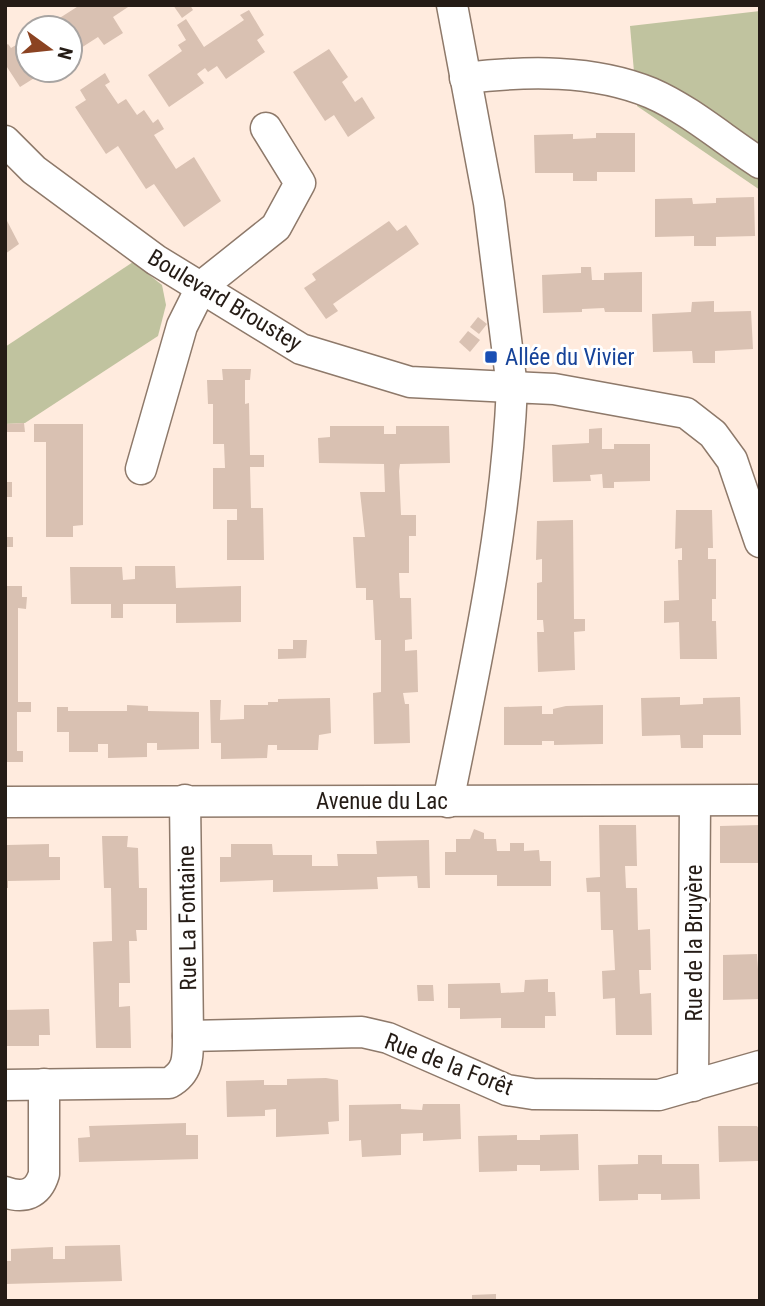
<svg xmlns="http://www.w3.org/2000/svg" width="765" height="1306" font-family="'Roboto Condensed',sans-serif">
<rect width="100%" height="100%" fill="#ffebde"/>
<!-- green -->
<g fill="#c0c39f">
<path d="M760 11V190L637 106 630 26Z"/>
<path d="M133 262 162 285 166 305 158 336 25 423 5 424V347Z"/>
</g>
<!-- building -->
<g fill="#d9c1b2">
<path d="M80 5H131L113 17 123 33 104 45 98 37 70 55V28H44Z"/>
<path d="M173 5H190L193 10 182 18Z"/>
<path d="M249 10 264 35 257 40 265 52 226 79 217 66 208 72 205 68 197 74 204 83 169 107 148 75 182 51 178 45 186 40 177 25 186 19 204 47 244 20 240 15Z"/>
<path d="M28 38V70H47L20 87 5 64V46L8 44 11 48Z"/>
<path d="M329 49 348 77 342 82 355 102 362 97 375 118 348 137 334 115 325 121 293 72Z"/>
<path d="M105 73 110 82 105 85 118 104 126 99 137 115 144 110 153 123 158 119 164 129 154 135 176 169 194 157 221 201 184 227 154 184 146 189 118 146 106 154 75 107 86 100 80 90Z"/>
<path d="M596 133H635V172H597V181H573V173H535L534 135 573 134V139L596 138Z"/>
<path d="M754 197 755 236 716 237V246H694V236L655 237V199L692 198 693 204 716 203V198Z"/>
<path d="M5 217 19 244 5 254Z"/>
<path d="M389 221 397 231 406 225 419 244 333 304 338 311 326 319 304 288 316 280 312 274Z"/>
<path d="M581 267H591L592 280H604V273L642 272V312H605L604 308 582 309V312L543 313 542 275 581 273Z"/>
<path d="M714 301V312L751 311 753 349 715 351V363H693L692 351 653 352 652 314 691 312 692 302Z"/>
<path d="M478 317 487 324 479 334 470 327Z"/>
<path d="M468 331 480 340 470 352 459 342Z"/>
<path d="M222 369H251L250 380H245V404L249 403 250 455H264V467H250L251 508H263L264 560H227V520H237V509H213V468H225L224 444H213V404H208L207 380H223Z"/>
<path d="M24 423 25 432H6V424Z"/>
<path d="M34 424H83V525L73 526V537H46V442H34Z"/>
<path d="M330 426H384V434H396V426H449L450 463 400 464 399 471 401 515H416V536H409V573H399L400 598H411L412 639 405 640V651L417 650 418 692 403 693 405 704H409L410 743 374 744 373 693 381 692V640H375L373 600H366V588H356L353 537H365L360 492H385L384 464 319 463 318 438 330 437Z"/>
<path d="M602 428V449H614V444H650V481L614 482V488H603L602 474 590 475 591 481 553 482 552 445 589 443V429Z"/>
<rect x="5" y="482" width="7" height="15"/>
<path d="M676 510H712L713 548H708V559H716V599H712V621H716L717 659H680L679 622 664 623V601L679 600 678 560H682V548L675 549Z"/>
<path d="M573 520 574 619H585V631L574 632 575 670 538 672 537 632H544L543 620H537V583L542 582V559L536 560 537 521Z"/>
<rect x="5" y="537" width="8" height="10"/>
<path d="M135 566H175L176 588 241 586V622L176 623V604H123V618H111V604H71L70 567H122L123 580 135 579Z"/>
<path d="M5 586H22V597H27L26 609 18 608V702H31V712H17V751H23V762H5Z"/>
<path d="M293 640H307L306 658 278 659V649H293Z"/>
<path d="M680 697V705L703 704V698L740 697 741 735H703V748H681L680 735 642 736 641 698Z"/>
<path d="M330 698 331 733 319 735 318 750H277V745H268L267 758 221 759V743H211L210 700H221L220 720 244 719V705H268V702H278V699Z"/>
<path d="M127 705 148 706V711L199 712V749L157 750V743H147V757L108 758V744H98V752H69V732H57V707H68V711H127Z"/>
<path d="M603 705V744L554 745V741H542V745H504V707L542 706V714H553V709L566 706Z"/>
<path d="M599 825H636L637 866H625L626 888H637L638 930 650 929 651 970H639L640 994 651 993 652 1035H616L615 998 603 999 602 971 615 970 613 930H601L600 892H587L586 878 600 877Z"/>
<path d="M760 825V863H720V826Z"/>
<path d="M474 829 484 833V839H496L497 851H510V843H524V851L539 850 540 861H551V886H497V875H445V852H456V839H470Z"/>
<path d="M102 836H128L127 847 138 848 139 888H147V930H136L137 941H129L130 983H119V1007L130 1006 131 1048H96L93 942 112 941 111 888H104Z"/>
<path d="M429 840 430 888H418L417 876 377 877 378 889 273 892V880L220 882V857H231V844H272L273 855H312V866H338L337 854H377L376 841Z"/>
<path d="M49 844V857H60V880L8 881V888H5L7 845Z"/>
<path d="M757 954 760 999 723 1000V955Z"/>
<path d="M548 979V992H555L556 1016H545V1028H501V1018L460 1019V1008H448V984L500 983 501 993 524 992 525 980Z"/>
<path d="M417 985H433L434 1001H418Z"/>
<path d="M49 1009 50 1035H39V1046H5V1010Z"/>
<path d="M326 1078 338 1080 339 1121 328 1122 329 1134 276 1137V1109L265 1110V1116L227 1117 226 1081 264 1080V1085H287V1079Z"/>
<path d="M401 1104V1109L422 1110 423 1104H460L461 1139 423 1141V1133L401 1134V1155L362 1157 361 1140 349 1141V1105Z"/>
<path d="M186 1123V1135H198V1159L79 1162 78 1138 90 1137 89 1126Z"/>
<path d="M718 1126H757L760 1131 758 1161 719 1162Z"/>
<path d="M578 1134 579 1170 540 1171V1165H517V1171L479 1172 478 1136 517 1135V1140H540V1135Z"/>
<path d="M638 1155H662V1164H699L700 1199 661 1200V1194H638V1200L599 1201 598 1165 638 1164Z"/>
<path d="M120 1245 122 1281 5 1284V1261H11V1249L53 1247V1259H65V1246Z"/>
<path d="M496 1294V1301H472V1295Z"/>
</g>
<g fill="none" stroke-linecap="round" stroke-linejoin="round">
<defs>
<g id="minor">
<path d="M465 78C526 71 593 69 651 93 690 110 724 140 760 163"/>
<path d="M5 141 34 170 156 260 301 349 410 382 512 387 489 203 452 5"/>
<path d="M141 469 182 326 202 286 276 227 300 183 266 128"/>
<path d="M185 800 188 1036"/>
<path d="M5 802 760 800"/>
<path d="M448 802C476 663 506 529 512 387L554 389 686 413 713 434 732 460 760 542"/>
<path d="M5 1085 169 1083C189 1072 188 1057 188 1036L362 1032 388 1038 507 1090 533 1094 659 1095 760 1066"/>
<path d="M693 1086 695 801"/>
<path d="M5 1192C24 1199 38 1194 44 1174V1084"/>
</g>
</defs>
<!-- minor casing -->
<use href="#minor" stroke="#8e796a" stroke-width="33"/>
<!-- minor -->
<use href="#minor" stroke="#fff" stroke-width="30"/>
</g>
<!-- markers -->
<rect fill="#1a4fb4" stroke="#fff" stroke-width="2.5" x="484" y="350" width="14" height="14" rx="3.5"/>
<g text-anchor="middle" stroke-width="6" stroke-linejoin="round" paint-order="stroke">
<!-- street labels -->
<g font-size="23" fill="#251c16" stroke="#fff">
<text transform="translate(225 300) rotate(31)" y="8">Boulevard Broustey</text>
<text x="382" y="809">Avenue du Lac</text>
<text transform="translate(187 918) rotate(-91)" y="8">Rue La Fontaine</text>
<text transform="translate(694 943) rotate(-90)" y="8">Rue de la Bruyère</text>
<text transform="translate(449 1064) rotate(21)" y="8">Rue de la Forêt</text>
</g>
<!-- transit labels -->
<g font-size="23" fill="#164399" stroke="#fff" text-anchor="start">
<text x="505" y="365">Allée du Vivier</text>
</g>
</g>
<!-- border -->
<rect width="765" height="1306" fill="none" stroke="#251c16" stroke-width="14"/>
<!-- north arrow -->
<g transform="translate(49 49) rotate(105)"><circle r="33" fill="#ffffff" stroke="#a8a4a2" stroke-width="2"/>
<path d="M0-5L12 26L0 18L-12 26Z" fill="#8b4322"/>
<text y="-10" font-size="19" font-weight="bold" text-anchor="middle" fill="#251c16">N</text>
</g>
</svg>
